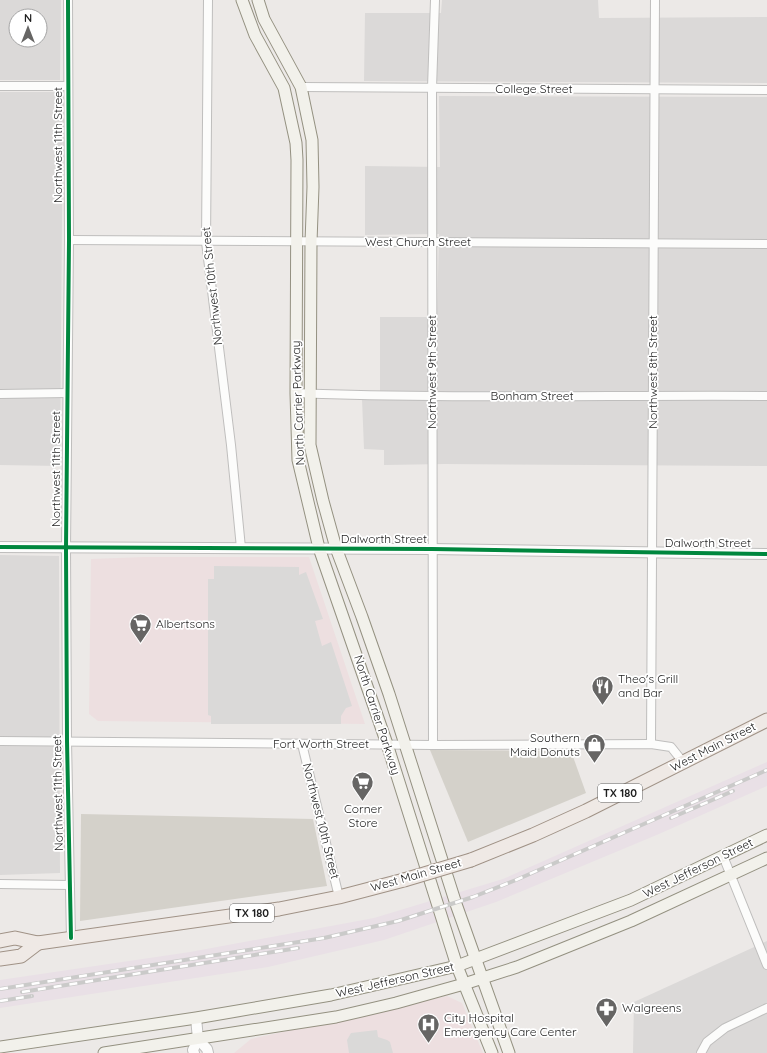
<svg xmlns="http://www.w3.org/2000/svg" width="767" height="1053" font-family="Quicksand,sans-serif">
<rect width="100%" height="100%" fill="#ece9e7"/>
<!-- residential -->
<g fill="#dbd9d8" fill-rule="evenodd">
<path d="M0 0H61L60 80H0ZM16 16H40V40H16Z"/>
<path d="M442 0H598L599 18 767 17V83L364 81 365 13H441Z"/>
<path d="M0 92H63L60 466 0 465Z"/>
<path d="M439 96 767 97V466L445 464 384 465V450L364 449 362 399 380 400V317H437L439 234 365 235V166L440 167Z"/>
<path d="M0 555 59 556 60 873 0 875Z"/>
<path d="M767 941V1053H633L634 1002Z"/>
</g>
<!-- commercial -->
<g fill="#eddfe0">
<path d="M144 557H309L365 724 98 721 89 714 91 559Z"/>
<path d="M447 996 462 1003 483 1053H234L251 1039Z"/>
</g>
<!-- industrial -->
<path fill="#e9e0e6" d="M767 762V786L659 834 496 902 384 940 268 967 0 1008V980L190 952 374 918 503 879Z"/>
<!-- religious -->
<g fill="#dad9d8">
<path d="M214 566 299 567V575L306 572 323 619 315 621 322 646 331 642 352 706 346 708 341 716V724H211V716L208 715V579H214Z"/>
<path d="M377 1030 378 1037 387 1040 390 1042 393 1053H349L347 1040 351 1033Z"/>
</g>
<!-- construction -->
<g fill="#d4d1ca">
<path d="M430 750 571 751 586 793 468 842Z"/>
<path d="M81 814 313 819 327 886 80 921Z"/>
</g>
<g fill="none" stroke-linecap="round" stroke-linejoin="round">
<defs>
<g id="minor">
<path d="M68 0 69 240 66 548 67 741 71 938"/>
<path d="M208 0 206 242 231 445 241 548"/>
<path d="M0 86H68"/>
<path d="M301 87 767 90"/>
<path d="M69 240 767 244"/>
<path d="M296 393C453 399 610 395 767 396"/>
<path d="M0 394 67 393"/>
<path d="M0 741 433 745 651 744 671 747 683 762"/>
<path d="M302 744 339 897"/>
<path d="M651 744 655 0"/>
<path d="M433 745 432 88 435 0"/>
<path d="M723 856 767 965"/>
<path d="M0 884 70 885"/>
<path d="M701 1053 707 1042 725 1028 767 1008"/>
</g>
<g id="tertiary">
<path d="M0 547 432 549 767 554"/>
<path d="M198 1039 207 1049 208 1053"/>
<path d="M194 1053 193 1050 198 1039 196 1018"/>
</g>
<g id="secondary">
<path d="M242 0 255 35 284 88 296 143 297 160 296 393 298 460 319 548 387 744 457 966 492 1053"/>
<path d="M258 0 264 19 301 87 312 140 313 187 311 242 310 445 323 501 336 548 362 617 389 694 456 904 509 1053"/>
<path d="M0 1047 196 1018 331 995 457 966 631 900 767 835"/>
<path d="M104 1053 336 1017 396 1003 464 984 517 967 631 921 767 858"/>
</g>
<g id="primary">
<path d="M471 860 533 835 586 811 767 720"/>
<path d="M0 941 15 938 38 943 279 909 339 897 404 880"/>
<path d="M0 959 21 956 38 943"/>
</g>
</defs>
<!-- minor casing -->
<use href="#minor" stroke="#bfbebd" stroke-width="10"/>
<!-- tertiary casing -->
<use href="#tertiary" stroke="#bfbebd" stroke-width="12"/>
<!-- secondary casing -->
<use href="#secondary" stroke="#949181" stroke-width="13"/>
<!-- primary casing -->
<use href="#primary" stroke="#a09286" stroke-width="15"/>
<!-- minor -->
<use href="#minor" stroke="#fcfcfb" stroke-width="8"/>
<!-- tertiary -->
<use href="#tertiary" stroke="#fcfcfb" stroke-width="10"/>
<!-- secondary -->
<use href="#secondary" stroke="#f2f1eb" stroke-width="11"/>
<!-- primary -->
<use href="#primary" stroke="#efe9e5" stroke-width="13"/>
<defs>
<g id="rail">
<path d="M671 818 733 791"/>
<path d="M0 989 324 938 398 921 473 897 516 880 767 770"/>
<path d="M22 992 298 948"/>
<path d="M0 1001 32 996"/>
</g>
</defs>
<!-- rail casing -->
<use href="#rail" stroke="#cacac9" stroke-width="4"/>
<!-- rail -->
<use href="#rail" stroke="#fff" stroke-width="2.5" stroke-dasharray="8" stroke-linecap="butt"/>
<defs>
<path id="primary-bridge" d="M404 880 471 860"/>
</defs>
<!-- primary-bridge casing -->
<use href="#primary-bridge" stroke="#a09286" stroke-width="15" stroke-linecap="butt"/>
<!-- primary-bridge -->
<use href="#primary-bridge" stroke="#efe9e5" stroke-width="13"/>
<defs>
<g id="cycleway">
<path d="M68 0 69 240 66 548 67 741 71 938"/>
<path d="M0 547 432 549 767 554"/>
</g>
</defs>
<!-- cycleway casing -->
<use href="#cycleway" stroke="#fff" stroke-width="6"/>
<!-- cycleway -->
<use href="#cycleway" stroke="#00873e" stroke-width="4"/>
</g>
<!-- icons -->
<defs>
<symbol id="supermarket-pin" viewBox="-11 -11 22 30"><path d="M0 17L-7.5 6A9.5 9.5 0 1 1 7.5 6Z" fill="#666564" stroke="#fff"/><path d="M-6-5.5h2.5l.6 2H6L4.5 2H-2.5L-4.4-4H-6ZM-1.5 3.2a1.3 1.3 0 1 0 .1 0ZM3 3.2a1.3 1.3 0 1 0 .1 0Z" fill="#fff"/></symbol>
<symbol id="restaurant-pin" viewBox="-11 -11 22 30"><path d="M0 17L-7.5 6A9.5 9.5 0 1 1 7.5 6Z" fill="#666564" stroke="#fff"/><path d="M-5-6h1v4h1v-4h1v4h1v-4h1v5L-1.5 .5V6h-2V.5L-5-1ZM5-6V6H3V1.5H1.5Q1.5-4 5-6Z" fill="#fff"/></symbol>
<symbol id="shop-pin" viewBox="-11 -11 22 30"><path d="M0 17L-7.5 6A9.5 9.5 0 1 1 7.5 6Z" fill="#666564" stroke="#fff"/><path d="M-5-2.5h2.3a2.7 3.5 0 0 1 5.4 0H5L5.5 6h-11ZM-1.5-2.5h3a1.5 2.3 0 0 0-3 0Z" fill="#fff"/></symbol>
<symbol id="pharmacy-pin" viewBox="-11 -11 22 30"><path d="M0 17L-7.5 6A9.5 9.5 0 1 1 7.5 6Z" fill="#666564" stroke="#fff"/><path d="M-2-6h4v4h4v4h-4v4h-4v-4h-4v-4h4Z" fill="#fff"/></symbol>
<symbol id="hospital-pin" viewBox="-11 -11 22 30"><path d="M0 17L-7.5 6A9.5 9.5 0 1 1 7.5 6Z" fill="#666564" stroke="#fff"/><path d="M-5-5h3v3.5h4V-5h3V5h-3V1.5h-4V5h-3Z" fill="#fff"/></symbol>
</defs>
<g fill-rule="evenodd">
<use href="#supermarket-pin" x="128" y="612" width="25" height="34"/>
<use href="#restaurant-pin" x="590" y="674" width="25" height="34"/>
<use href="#shop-pin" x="582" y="732" width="25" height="34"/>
<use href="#supermarket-pin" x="350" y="770" width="25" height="34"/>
<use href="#pharmacy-pin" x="594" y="996" width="25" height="34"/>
<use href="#hospital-pin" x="416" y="1012" width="25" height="34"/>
</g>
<g text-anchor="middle" stroke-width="3.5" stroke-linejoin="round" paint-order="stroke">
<!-- shield labels -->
<g fill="#fff" stroke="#626262" stroke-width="1">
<rect x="598" y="784" width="44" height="18" rx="3"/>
<rect x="230" y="904" width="44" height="18" rx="3"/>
</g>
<g font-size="11" font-weight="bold" fill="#1e1e1e">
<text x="620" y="797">TX 180</text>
<text x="252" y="917">TX 180</text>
</g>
<!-- street labels -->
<g font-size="12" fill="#1e1e1e" stroke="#fff">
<text x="534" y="93">College Street</text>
<text transform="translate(58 145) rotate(-90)" y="4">Northwest 11th Street</text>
<text x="418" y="246">West Church Street</text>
<text transform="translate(212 286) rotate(-96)" y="4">Northwest 10th Street</text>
<text transform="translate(432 372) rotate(-90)" y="4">Northwest 9th Street</text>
<text transform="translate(653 372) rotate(-90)" y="4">Northwest 8th Street</text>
<text x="532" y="400">Bonham Street</text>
<text transform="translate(298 403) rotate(-92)" y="4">North Carrier Parkway</text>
<text transform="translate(56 469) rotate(-90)" y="4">Northwest 11th Street</text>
<text x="384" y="543">Dalworth Street</text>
<text x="708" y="547">Dalworth Street</text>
<text transform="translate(377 715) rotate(72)" y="4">North Carrier Parkway</text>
<text x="321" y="748">Fort Worth Street</text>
<text transform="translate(713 747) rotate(-27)" y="4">West Main Street</text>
<text transform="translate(58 793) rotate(-91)" y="4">Northwest 11th Street</text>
<text transform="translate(321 821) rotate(76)" y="4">Northwest 10th Street</text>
<text transform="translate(698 868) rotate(-26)" y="4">West Jefferson Street</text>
<text transform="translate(416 875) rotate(-16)" y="4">West Main Street</text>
<text transform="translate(395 980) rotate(-13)" y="4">West Jefferson Street</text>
</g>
<!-- poi labels -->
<g font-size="12" fill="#1e1e1e" stroke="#fff" text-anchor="start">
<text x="156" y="628">Albertsons</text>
<text x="618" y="683">Theo's Grill<tspan x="618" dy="14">and Bar</tspan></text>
<text x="580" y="742" text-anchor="end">Southern<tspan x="580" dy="14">Maid Donuts</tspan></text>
<text x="363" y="813" text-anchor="middle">Corner<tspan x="363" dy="14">Store</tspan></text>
<text x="622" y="1012">Walgreens</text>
<text x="444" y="1022">City Hospital<tspan x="444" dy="14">Emergency Care Center</tspan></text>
</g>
</g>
<!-- north arrow -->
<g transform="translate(28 28)"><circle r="19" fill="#ffffff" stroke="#a5a5a5"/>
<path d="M0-3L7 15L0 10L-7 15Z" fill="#666564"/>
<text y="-6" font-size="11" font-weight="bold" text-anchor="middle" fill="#1e1e1e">N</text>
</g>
</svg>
